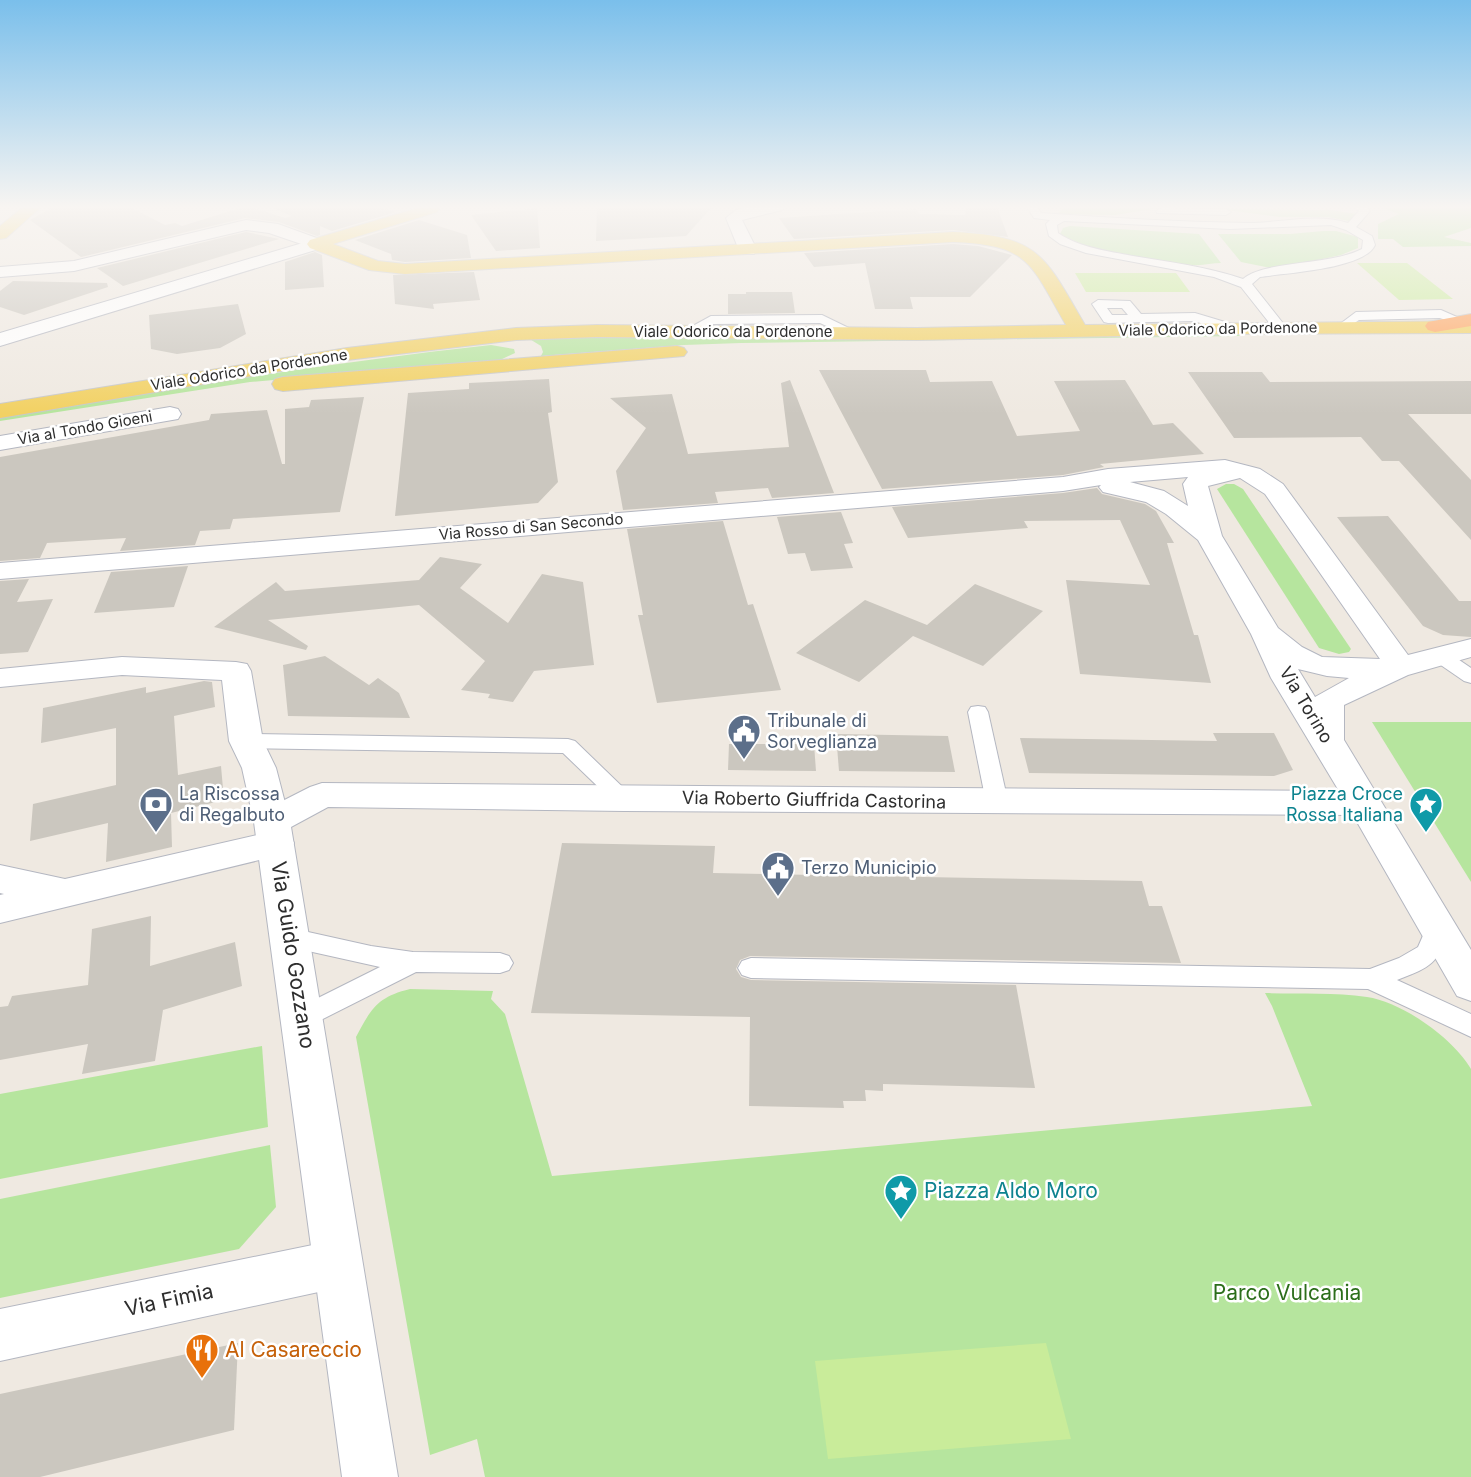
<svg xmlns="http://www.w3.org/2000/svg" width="1471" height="1477" font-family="Inter,sans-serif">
<rect width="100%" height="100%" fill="#efe9e1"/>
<!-- green -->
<g fill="#b6e59e">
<path d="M1064 207 1160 208 1115 215 1058 214Z"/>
<path d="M1380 207H1471V228L1444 237 1471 243V246L1403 247 1393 239H1378V224L1399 214Z"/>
<path d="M1219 209 1326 210 1325 209 1357 214 1349 221 1328 217H1279Z"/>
<path d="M1070 226 1199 234 1221 263C1212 263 1202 266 1193 265 1157 263 1090 252 1060 234L1063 228Z"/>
<path d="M1323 231H1336L1358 237V248L1341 255 1276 269 1241 262 1218 234H1290Z"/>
<path d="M1238 333 1240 336 741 343 684 345 541 356 543 352 541 346 528 338H979Z"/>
<path d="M491 345 514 349 515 353 500 360 250 382 0 421V418C163 390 326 363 491 345Z"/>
<path d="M1226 484H1234L1243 489 1351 649 1349 652 1339 654 1319 648 1217 489Z"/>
<path d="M1372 722H1471V882Z"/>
<path d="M410 989 493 991 491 999 505 1014 552 1176 1312 1106 1272 1006 1265 993C1299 994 1333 992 1367 997 1402 1002 1453 1038 1471 1069V1477H485L477 1439 430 1455 356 1037C371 1009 377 997 410 989Z"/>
<path d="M262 1046 268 1127 0 1179V1094Z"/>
<path d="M270 1145 276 1207 239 1249 0 1298V1199Z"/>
</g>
<!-- pitch -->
<g fill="#c9ec9a">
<path d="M1357 263H1407L1453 299 1399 300Z"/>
<path d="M1075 273H1176L1190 292H1086Z"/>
<path d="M1046 1343 1071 1439 828 1459 815 1361Z"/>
</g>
<!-- building -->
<g fill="#cbc7bf">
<path d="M53 207H130L165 225 175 223 182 226 243 207H251L285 218 292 216 275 209V207H379L396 212 332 231 320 226V235L317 236 279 222 245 218 81 257 30 220Z"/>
<path d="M597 207H712L686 236 596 241Z"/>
<path d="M966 207H997L1008 237 953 230 794 239 779 218 915 209 919 214 965 215Z"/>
<path d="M537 208 540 248 496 251 471 215Z"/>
<path d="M419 220 467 235 471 258 405 262 392 260 391 254 355 240Z"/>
<path d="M246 232 279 239 123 286 97 268Z"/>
<path d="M953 244 978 246 1012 255 970 297H910L913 309H875L865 263 814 267 804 253Z"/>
<path d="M315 252 322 255 324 287 285 290V262Z"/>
<path d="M474 272 480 300 433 304 434 309 395 304 393 275Z"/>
<path d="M13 281 107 283 108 287 24 315 0 307V291Z"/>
<path d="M746 292H792L795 313 728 314V294H746Z"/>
<path d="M238 304 246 334 220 348 177 354 151 349 149 315Z"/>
<path d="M819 370H926L930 382 992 381 1017 436 1080 431 1054 381 1125 380 1153 425 1173 423 1204 454 1100 464 1104 467 1063 475 882 489Z"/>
<path d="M1188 372H1262L1270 382 1471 381V414H1408L1471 480V540L1399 461H1382L1361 437 1234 438Z"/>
<path d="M549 379 552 412 548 413 558 482 538 503 395 516 408 393 469 389V383Z"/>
<path d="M790 380 834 493 772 498 768 488 715 492 718 503 623 510 616 471 646 428 610 398 672 394 688 454 789 447 781 383Z"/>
<path d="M364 397 340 512 233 519 230 529 200 531 195 545 120 551 126 538 47 543 40 558 0 561V457L209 420 211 414 267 410 282 464H285V409L309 407 311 400Z"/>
<path d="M1097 488 1102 494 1145 504 1156 511 1174 543H1167L1194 635H1198L1211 683 1080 674 1066 580 1150 585 1120 520 1024 521 1028 528 908 538 892 507 1063 493Z"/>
<path d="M841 512 853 543 844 544 853 568 811 571 805 553 788 554 777 517Z"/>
<path d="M1388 516 1459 601H1471V637L1443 635 1423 626 1337 517Z"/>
<path d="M723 521 748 605 753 604 781 690 657 703 638 615H643L627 529Z"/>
<path d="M440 557 482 564 460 588 508 623 542 574 583 582 594 665 534 671 513 702 488 698 490 694 461 690 485 661 419 605 268 620 308 646 306 650 214 627 276 582 285 591 419 580Z"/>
<path d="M188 566 174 607 94 613 111 572Z"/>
<path d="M29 579 17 602 53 599 28 652 0 654V581Z"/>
<path d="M975 584 1043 611 983 666 913 636 859 682 796 653 865 600 927 625Z"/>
<path d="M325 656 369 685 378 678 399 693 410 718 288 716 283 665Z"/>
<path d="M204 681 212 682 215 707 174 716 178 775 221 766 224 800 171 813 172 847 106 862 108 823 30 841 33 804 116 785V728L41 743 43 708 146 687V693Z"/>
<path d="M1213 733H1274L1293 770 1274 776 1029 773 1020 738 1217 741Z"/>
<path d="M836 734 948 736 955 772 839 771Z"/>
<path d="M729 744H814L816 771 728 770Z"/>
<path d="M562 843 715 846 713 873 1142 881 1149 906H1162L1181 963 750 956 740 960 736 969 741 977 751 980 1016 985 1035 1088 883 1084V1091L865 1090 866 1101H843L844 1108 749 1106 750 1017 531 1013Z"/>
<path d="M151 916 150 966 235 942 242 986 163 1010 155 1061 82 1074 88 1044 0 1060V1007L8 1006 12 996 88 985 92 929Z"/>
<path d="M238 1343 234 1430 40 1477H0V1394Z"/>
</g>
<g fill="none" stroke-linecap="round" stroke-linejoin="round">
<defs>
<g id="lane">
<path d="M1027 207H1037L1041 213C1110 218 1179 222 1248 223 1281 223 1316 213 1348 223L1359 211 1355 207H1366L1370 211 1356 227 1372 236 1375 245C1365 269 1284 273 1260 277L1252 284 1286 327 1280 331 1275 330 1241 287 1214 277 1086 253 1060 244 1049 236 1046 224 1050 220 1034 218ZM1064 221 1230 229 1331 225 1346 230 1363 240 1362 249C1329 266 1265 260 1243 279 1208 267 1170 262 1133 256 1108 251 1080 248 1058 233L1057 225Z"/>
<path d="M1161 208 1226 209 1231 212 1226 215 1157 213 1156 211Z"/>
<path d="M1098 300 1130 301 1141 314 1195 313 1235 325 1236 328 1230 332 1194 321 1108 323 1104 322 1092 304ZM1107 308H1122L1128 315H1112Z"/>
<path d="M1441 310 1466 321 1460 325 1440 318 1359 320 1342 331 1336 327 1356 312Z"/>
<path d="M822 315 859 333 853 337 848 336 820 323 713 324 686 337 680 333 711 316Z"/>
<path d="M1439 649 1446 651 1471 668V683L1464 681 1432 659 1429 655 1432 651Z"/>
<path d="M978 706 985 707 988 712 1008 802 1005 807 997 810 989 807 986 802 968 712 971 707Z"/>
<path d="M246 734 568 739 575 741 635 799 632 804 624 807 616 804 563 753 246 748 239 746 235 741 239 736Z"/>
<path d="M1438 920 1447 922 1450 929C1436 965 1433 966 1397 980L1471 1014V1037L1368 989 751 978 742 975 738 968 742 961 751 958 1370 969 1399 958 1418 947 1429 922Z"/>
<path d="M290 928 371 946 413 952 500 953 509 956 513 963 509 970 500 973 416 972 303 1029 294 1026 290 1018 294 1010 380 967 281 945 277 938 281 931Z"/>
</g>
<g id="street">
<path d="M749 207H784L782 210 742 220 757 250 754 254H742L739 250 726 218 736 210Z"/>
<path d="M246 220 278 224 322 240 325 244 322 248 316 249 269 233 246 230 74 271 0 277V267L74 261Z"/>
<path d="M170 407 178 409 181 414 178 419 0 450V436Z"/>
<path d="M122 657 236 662 247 664 251 671 263 741 276 768 290 822 285 831 281 832 289 834 294 843 289 852 276 856 0 923V895L4 894 0 893V865L65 879 266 833 259 831 254 822 242 768 229 741 222 680 122 675 0 687V669Z"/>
<path d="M337 1240 355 1247 362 1264 355 1281 337 1288 0 1361V1309Z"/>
</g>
<g id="secondary">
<path d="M316 239 322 240 325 244 322 248 0 346V333Z"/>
<path d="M1225 460 1260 469 1283 484 1408 655 1471 639V657L1408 675 1344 705V740L1471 950V1001L1457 996 1353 815 624 811 328 807 291 827 398 1477H342L254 822 259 813 310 787 322 783 1339 791 1271 678 1251 634 1198 540 1166 514 1146 502 1103 492 1099 487 1101 485 1063 491 0 579V563L1063 477 1108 469ZM1188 477 1183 484 1188 506 1164 491 1130 482ZM1240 478 1265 494 1380 659 1322 657 1302 647 1278 628 1222 536 1208 486ZM1298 669 1327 676 1349 678 1315 697Z"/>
</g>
<g id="primary">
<path d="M23 207H41L6 238 0 239V226Z"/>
<path d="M421 207H438L439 209 437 212 333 244 378 261 405 264 953 232C1040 236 1044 255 1085 325L1471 321V333L1230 334 917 340 597 337 516 340 347 360 0 418V404L347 348 516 328 597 325 917 328 1066 325C1030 263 1030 245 953 242L405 274 369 270 310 248 307 244 310 240Z"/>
<path d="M677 346 684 348 687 352 684 356 283 391 275 389 272 384 275 379 283 377Z"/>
</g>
<path id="highway" d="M1471 314V326L1435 332 1428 330 1425 326 1428 322Z"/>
</defs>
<!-- lane casing -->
<use href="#lane" stroke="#b4b7c1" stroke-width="2"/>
<!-- street casing -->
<use href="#street" stroke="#b4b7c1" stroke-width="2"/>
<!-- secondary casing -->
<use href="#secondary" stroke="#b4b7c1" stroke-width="2"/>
<!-- primary casing -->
<use href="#primary" stroke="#c9c9c9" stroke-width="2"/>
<!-- highway casing -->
<use href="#highway" stroke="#c9c9c9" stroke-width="2"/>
<!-- lane -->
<use href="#lane" fill="#fff" fill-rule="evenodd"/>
<!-- street -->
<use href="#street" fill="#fff" fill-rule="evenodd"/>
<!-- secondary -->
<use href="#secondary" fill="#fff" fill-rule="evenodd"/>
<!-- primary -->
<use href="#primary" fill="#f2d163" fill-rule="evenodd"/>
<!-- highway -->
<use href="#highway" fill="#ffa35c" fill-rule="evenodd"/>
</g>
<!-- sky -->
<linearGradient id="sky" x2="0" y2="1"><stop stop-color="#7abfeb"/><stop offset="0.5" stop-color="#f8f5f2"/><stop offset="1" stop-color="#f8f5f2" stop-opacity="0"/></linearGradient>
<rect width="1471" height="414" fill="url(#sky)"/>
<!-- icons -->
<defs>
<symbol id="civic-pin" viewBox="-11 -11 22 30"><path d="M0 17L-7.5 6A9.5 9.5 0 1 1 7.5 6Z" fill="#5c6f8a" stroke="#fff"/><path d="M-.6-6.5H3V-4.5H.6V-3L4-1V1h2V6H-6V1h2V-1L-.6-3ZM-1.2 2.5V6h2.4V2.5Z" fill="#fff"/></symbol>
<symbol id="bank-pin" viewBox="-11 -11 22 30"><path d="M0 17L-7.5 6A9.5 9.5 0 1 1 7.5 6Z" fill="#5c6f8a" stroke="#fff"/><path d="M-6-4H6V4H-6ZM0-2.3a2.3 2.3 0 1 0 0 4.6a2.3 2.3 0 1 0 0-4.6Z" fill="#fff"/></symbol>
<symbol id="sight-pin" viewBox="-11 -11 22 30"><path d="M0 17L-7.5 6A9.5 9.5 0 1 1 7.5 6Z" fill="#0f9aa8" stroke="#fff"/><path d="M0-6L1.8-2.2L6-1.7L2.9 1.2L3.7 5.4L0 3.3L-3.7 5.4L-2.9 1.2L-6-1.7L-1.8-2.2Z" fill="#fff"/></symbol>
<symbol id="restaurant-pin" viewBox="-11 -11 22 30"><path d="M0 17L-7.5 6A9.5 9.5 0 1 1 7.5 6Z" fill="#e8710a" stroke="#fff"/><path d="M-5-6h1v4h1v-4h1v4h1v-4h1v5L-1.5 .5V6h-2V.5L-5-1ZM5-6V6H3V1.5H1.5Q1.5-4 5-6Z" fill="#fff"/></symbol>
</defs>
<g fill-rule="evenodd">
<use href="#civic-pin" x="725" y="712" width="38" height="52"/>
<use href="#bank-pin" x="137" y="785" width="38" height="52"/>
<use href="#sight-pin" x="1407" y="785" width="38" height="52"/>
<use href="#civic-pin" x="759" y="849" width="38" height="52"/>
<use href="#sight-pin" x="882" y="1172" width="38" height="52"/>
<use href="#restaurant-pin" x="183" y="1331" width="38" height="52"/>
</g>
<g text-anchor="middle" stroke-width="5" stroke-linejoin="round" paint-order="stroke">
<!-- far-street labels -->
<g font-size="15" fill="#2e2e2e" stroke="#fff">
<text transform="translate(1218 329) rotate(-1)" y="5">Viale Odorico da Pordenone</text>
<text x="733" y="337">Viale Odorico da Pordenone</text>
<text transform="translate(249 370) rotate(-9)" y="5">Viale Odorico da Pordenone</text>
<text transform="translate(85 428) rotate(-10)" y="5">Via al Tondo Gioeni</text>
<text transform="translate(531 527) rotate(-5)" y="5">Via Rosso di San Secondo</text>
</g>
<!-- street labels -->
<g font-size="18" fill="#2e2e2e" stroke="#fff">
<text transform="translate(1306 705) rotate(59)" y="6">Via Torino</text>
<text transform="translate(814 800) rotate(1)" y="6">Via Roberto Giuffrida Castorina</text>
</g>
<!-- service labels -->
<g font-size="18" fill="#4e5e75" stroke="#fff" text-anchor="start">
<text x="767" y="727">Tribunale di<tspan x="767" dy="21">Sorveglianza</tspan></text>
<text x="179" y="800">La Riscossa<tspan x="179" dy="21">di Regalbuto</tspan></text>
<text x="801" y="874">Terzo Municipio</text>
</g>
<!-- culture labels -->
<g font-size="18" fill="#0d838f" stroke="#fff" text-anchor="end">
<text x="1403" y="800">Piazza Croce<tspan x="1403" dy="21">Rossa Italiana</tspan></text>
</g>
<!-- near-street labels -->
<g font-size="21" fill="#2e2e2e" stroke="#fff">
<text transform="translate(293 955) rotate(81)" y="7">Via Guido Gozzano</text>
<text transform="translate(169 1300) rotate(-12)" y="7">Via Fimia</text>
</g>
<!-- near-culture labels -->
<g font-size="21" fill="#0d838f" stroke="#fff" text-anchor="start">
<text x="924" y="1198">Piazza Aldo Moro</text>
</g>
<!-- near-park labels -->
<g font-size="21" fill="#2c6e1b" stroke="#fff">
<text x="1287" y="1300">Parco Vulcania</text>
</g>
<!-- near-food labels -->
<g font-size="21" fill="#c56008" stroke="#fff" text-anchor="start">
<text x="225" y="1357">Al Casareccio</text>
</g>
</g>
</svg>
